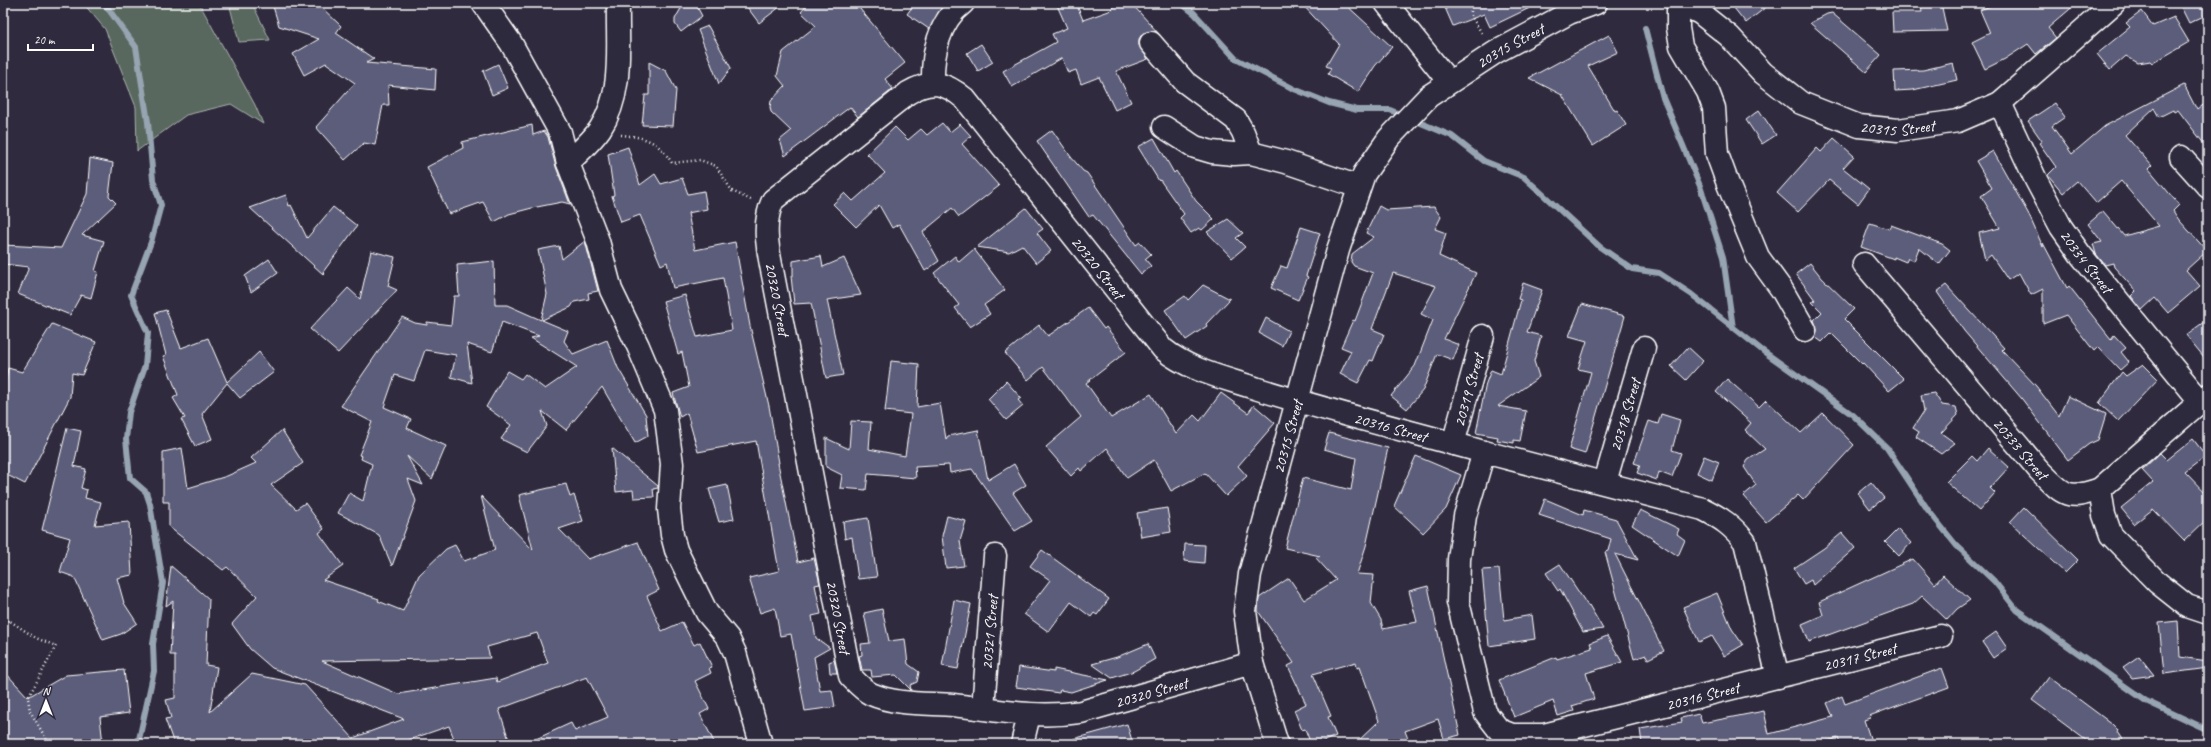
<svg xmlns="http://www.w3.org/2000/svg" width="2211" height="747" font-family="Caveat,sans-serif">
<rect width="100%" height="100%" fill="#2f2a3d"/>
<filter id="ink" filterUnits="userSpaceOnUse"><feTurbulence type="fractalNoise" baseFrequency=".025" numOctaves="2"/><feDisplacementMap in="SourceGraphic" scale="8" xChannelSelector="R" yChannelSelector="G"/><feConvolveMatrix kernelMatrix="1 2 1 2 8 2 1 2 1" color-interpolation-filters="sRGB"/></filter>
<g filter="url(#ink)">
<!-- green -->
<g fill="#58675e" stroke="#acb3ae">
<path d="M83 3H199L255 105 263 124 231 104 186 115 137 151 136 107 105 29Z"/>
<path d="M229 3H252L270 40 239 42Z"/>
</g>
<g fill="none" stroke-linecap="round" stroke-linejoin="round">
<!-- stream -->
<g stroke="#97a4b1" stroke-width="6">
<path d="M104 3 136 47 148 122 153 180 161 205 151 242 131 295 148 333 145 366 129 412 126 439 130 478 146 492 150 504 163 583 153 644 154 671 138 744"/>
<path d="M1181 3 1194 13 1236 59 1294 89 1329 103 1357 110H1390L1452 136 1484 161 1524 177 1600 247 1632 269 1659 273 1691 294 1763 351 1853 415 1887 448 1928 510 1956 545 1994 581 2017 610 2146 701 2208 730"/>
<path d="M1645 28 1663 98 1700 186 1723 257 1733 328"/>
</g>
</g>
<!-- building -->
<g fill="#5c5d7a" stroke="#fff" fill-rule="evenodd">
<path d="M272 3H317L341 26 336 33 374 59 366 63 436 69 435 90 388 85 389 105H383L375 145 364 143 345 160 316 127 355 83 326 63 304 75 293 54 319 39 279 26Z"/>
<path d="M684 3H695L702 16 681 32 675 24V19Z"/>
<path d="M744 3H785L759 23Z"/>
<path d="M809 3H855L905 63 885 79 893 89 858 117 850 107 785 156 780 140 791 131 771 112 770 107 771 101 785 86 777 76 783 52 816 26 801 12Z"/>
<path d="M915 3H945L929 29 907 14Z"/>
<path d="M1056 3H1076L1083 20 1109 11 1117 3H1131L1160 35 1155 31 1143 33 1139 39V45L1148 59 1116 71 1131 102 1115 110 1099 77 1081 84 1076 70 1068 73 1062 58 1012 87 1003 71 1056 42 1052 34 1067 28Z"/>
<path d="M1301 3H1344L1392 47 1375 66 1358 92 1328 74 1331 68 1326 66 1339 44Z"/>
<path d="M1443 3H1540L1490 27 1484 14 1453 26Z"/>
<path d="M1730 3H1771L1746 23Z"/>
<path d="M1921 3H1941L1947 31 1893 32 1892 12H1922Z"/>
<path d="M1998 3H2077L2048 28 2056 38 2036 54 2028 44 2005 59 1985 69 1972 42 1990 33 1980 10Z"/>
<path d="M2179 3H2208V14L2189 23Z"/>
<path d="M2142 11 2153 26 2174 17 2189 42 2153 63 2151 61 2138 63 2126 56 2110 70 2097 54 2130 27 2126 23Z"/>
<path d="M1832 13 1881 55 1866 72 1810 23 1827 14Z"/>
<path d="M708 26 731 68 719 84 698 30Z"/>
<path d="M1609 35 1618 52 1588 66 1615 111 1617 110 1626 125 1593 146 1562 95 1529 78Z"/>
<path d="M981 44 993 62 978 71 967 53Z"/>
<path d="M649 62 666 71 676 90 673 126 642 125 645 95H649Z"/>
<path d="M1953 63 1957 80 1913 90 1895 91 1894 71 1923 70Z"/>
<path d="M498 64 508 88 492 95 483 71Z"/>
<path d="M2184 85 2197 110 2208 101V149L2178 110 2174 112 2173 110 2159 117 2154 108 2125 135 2152 166 2149 169 2179 205 2173 211 2179 220 2207 251 2186 270 2200 286 2168 313 2155 298 2142 310 2131 296 2136 291 2114 267 2113 263 2105 265 2096 254 2093 244 2102 242 2088 224 2103 211 2124 236 2159 226 2121 181 2096 203 2077 181 2063 193 2048 175 2056 167 2039 143 2042 141 2028 121 2055 103 2065 117 2052 126 2072 154 2105 126Z"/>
<path d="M1759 110 1776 135 1762 144 1746 120Z"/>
<path d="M942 123 950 132 960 124 971 136 962 144 999 186 959 217 952 208 923 232 939 261 925 271 899 224 892 228 879 205 856 227 833 204 845 193 853 201 885 173 867 154 895 127 908 140 921 129 927 135Z"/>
<path d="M532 125 533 135 544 131 548 137 556 167 570 204 562 202 532 208 509 214 494 222 483 202 449 214 427 167 463 148 462 142Z"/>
<path d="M1052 130 1071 157 1083 171 1087 173 1136 245 1140 242 1151 254 1145 259 1151 266 1141 274 1093 215 1089 217 1037 141Z"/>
<path d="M1154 138 1174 173 1176 171 1196 201 1214 219 1202 230 1199 228 1191 233 1180 218 1184 214 1160 180 1159 181 1138 147Z"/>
<path d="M1834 138 1854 156 1843 168 1869 189 1858 204 1829 180 1798 212 1777 193 1817 148 1821 152Z"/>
<path d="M628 147 640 185 655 174 661 184 682 178 688 194 704 191 707 209 688 213 695 250 735 242 750 326 769 406 779 463H778L798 562 814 558 820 584 815 585 821 614 812 616 816 638 830 648 814 657 820 691 832 690 835 707 805 711 791 634 780 636 775 608 760 613 749 578 779 571 756 441 698 452 687 413 680 417 673 393 689 387 682 352 678 354 663 301 685 295 697 337 732 330 723 278 673 288 667 262 661 265 640 215 621 222 612 196 614 195 608 154Z"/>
<path d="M1993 151 2028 213 2043 247V243L2067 288 2069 286 2111 339 2114 335 2126 348 2121 352 2129 362 2120 370 2098 347 2094 351 2066 315 2043 324V289L2031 295 2019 273 2008 280 1991 255 1985 260 1979 233 2000 228 1981 196 1992 188 1976 161Z"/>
<path d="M90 158 113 163 109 196 116 203 82 235 104 241 95 271 98 272 91 298 81 295 70 315 18 294 29 267 3 264V245L61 248 87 194Z"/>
<path d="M286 195 289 206 291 205 307 238 333 207 357 226 323 272 324 275 250 208Z"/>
<path d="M1379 206 1386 210 1434 207 1441 217 1435 229 1446 233 1439 256 1476 273 1444 339 1459 345 1453 360 1437 354 1423 390 1407 409 1391 396 1415 366 1433 320 1421 314 1436 286 1393 273 1372 329 1384 334 1373 361 1370 360 1358 383 1340 374 1351 351 1341 347 1353 320 1355 321 1373 273 1354 266 1351 262 1352 254 1374 237 1366 233Z"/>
<path d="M1026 208 1043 229 1037 233 1051 251 1036 263 1022 245 1009 252 977 247Z"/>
<path d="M1228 219 1243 233 1236 238 1245 247 1232 258 1207 232Z"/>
<path d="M1870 223 1889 229 1891 225 1942 244 1950 250 1939 264 1919 248 1914 261 1908 258 1906 262 1894 257V259L1861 247Z"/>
<path d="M1301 227 1320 233 1306 276 1308 277 1298 300 1271 288 1281 266 1287 268Z"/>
<path d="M585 241 598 291 588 293 589 299 574 302 571 307 542 320 568 331 564 341 573 354 607 340 618 368 646 415 648 436 635 443 602 387 566 430 542 411 547 426 527 452 501 439 511 425 486 407 507 371 521 379 525 374 545 389 577 367 531 338 539 336 502 322 492 352 467 344 472 383 451 377 456 355 425 350 414 381 395 375 384 407 411 419 407 428 446 446 432 479 407 456 423 485 408 479 416 501 392 566 379 535 338 513 349 493 363 501 372 464 361 459 362 456 359 455 372 422 341 406 402 317 415 323 427 325V322L451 325 454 296H459L457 265 494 261 495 305H507L541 320 547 294 538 250 559 246 562 259Z"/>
<path d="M974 249 1005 290 984 305 990 314 970 327 955 308 959 305 934 273 955 256 959 262Z"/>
<path d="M371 251 395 257 388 286 397 290 338 353 310 329 348 288 360 299Z"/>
<path d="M821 256 823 267 844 258 861 295 827 300 843 375 826 378 811 303 794 304 791 276H793V261Z"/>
<path d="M269 259 278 273 251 292 245 276Z"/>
<path d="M1810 263 1822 278 1854 309 1844 319 1904 379 1889 391 1863 363 1862 364 1831 333 1822 342 1815 337 1817 330 1814 320 1822 312 1812 302 1815 300 1796 274Z"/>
<path d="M1523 283 1542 290 1527 332 1541 336 1534 361 1539 377 1498 406 1526 411 1520 441 1514 440V443L1497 440 1498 437 1476 433 1486 383 1491 370 1501 374 1521 300 1518 299Z"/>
<path d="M1203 285 1230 299 1206 324 1207 326 1186 340 1165 310 1185 296 1188 300Z"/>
<path d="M1946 285 2004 348 2002 350 2036 386 2059 416 2068 396 2106 414 2098 440 2089 444 2068 460 2022 399 1964 331 1937 292Z"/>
<path d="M1582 304 1625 316 1585 454 1569 449 1591 372 1578 369 1587 341 1569 336Z"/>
<path d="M1088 308 1104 329 1106 327 1126 352 1086 383 1111 418 1151 394 1176 434 1194 415 1200 421 1221 393 1248 413 1254 405 1275 423 1238 466 1247 476 1226 496 1205 473 1171 491 1154 460 1127 478 1107 448 1081 471 1079 468 1071 476 1046 447 1081 417 1043 367 1028 380 1005 353 1039 325 1048 336Z"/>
<path d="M166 310 181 348 208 338 227 382 259 352 274 372 240 398 227 383 202 414 212 439 195 446 181 419 185 418 173 398 178 395 163 356 166 355 155 313Z"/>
<path d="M1266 318 1289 331 1282 346 1259 333Z"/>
<path d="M2208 319V362L2186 335Z"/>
<path d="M52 324 96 342 82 375 72 373 70 397 25 484 3 473V398L8 368 22 372Z"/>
<path d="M1688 347 1703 361 1686 380 1671 366Z"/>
<path d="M891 361 919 364 917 407 940 403 946 439 948 436 978 430 988 480 1014 464 1026 485 1013 493 1032 521 1015 531 972 469 950 473 949 465 915 467 916 478 868 474 866 490 840 488 842 475 826 467V438L849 449 851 421 871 422 869 449 905 456 911 414 885 411Z"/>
<path d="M2143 364 2158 379 2118 421 2099 403 2122 372 2126 376Z"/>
<path d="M1727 379 1759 407 1766 400 1801 433 1823 413 1854 445 1803 500 1798 495 1766 522 1743 496 1756 485 1744 467 1748 460 1765 449 1745 430 1751 423 1716 392Z"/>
<path d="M1006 381 1021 398 1018 400 1023 406 1006 420 988 399Z"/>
<path d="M1934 393 1942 405 1956 407 1958 415 1941 433 1955 443 1941 454 1916 437 1919 432 1913 428 1924 411 1921 395Z"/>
<path d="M1661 414 1680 420 1672 450 1681 453 1672 477 1659 472 1657 480 1637 473 1640 465 1634 463 1649 421 1658 424Z"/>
<path d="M67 428 81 431 74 466 86 469 81 488 87 490 85 498 101 502 95 525 129 522 132 575 117 578 124 603 137 623 121 634 103 640 74 577 60 572 70 538 42 530Z"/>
<path d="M282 430 303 463 271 485 296 509 305 503 324 529 319 533 343 566 323 580 379 599 378 601 403 611 419 575 446 549 455 545 464 561 495 550 481 496 533 550 519 495 566 484 570 497 574 495 583 521 559 529 588 559 638 542 659 590 647 596 662 631 682 622 694 645 700 642 712 667 709 668 711 673 695 681 709 709 700 714 715 744H525L571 723 575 731 608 717 587 677 499 709 509 740 494 744H456L449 726 397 744H174L165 719 171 718 166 700 175 698V655H170L173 601 166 606 171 566 209 599 206 665 217 667 210 712 252 674 305 685 353 738 404 719 272 668 250 649 232 624 257 596 227 567 223 570 169 527V502H163V452L182 448 188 488 227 476 256 463 251 458ZM537 633 548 663 497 682 496 678 398 694 322 661 490 658 487 647Z"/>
<path d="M1329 433 1388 448 1366 546 1357 574 1374 575 1371 603 1381 620 1383 629 1417 622 1409 591 1428 586 1460 735 1444 739 1438 719 1405 731 1410 744H1355L1379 721 1360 667 1357 668 1356 662 1313 674 1331 716 1328 717 1336 736 1317 744H1311L1305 729 1302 730 1294 710 1306 704 1288 666 1294 663 1258 611 1259 598 1289 578 1304 600 1336 580 1316 558 1320 556 1285 548 1303 478 1351 490 1356 458 1324 449Z"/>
<path d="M2193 439 2206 456 2185 472 2208 496V518L2184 541 2153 509 2134 524 2121 508 2153 482 2142 470 2160 453 2167 460Z"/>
<path d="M612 448 658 486V488L653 489 654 497 634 498 633 490 616 492Z"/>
<path d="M1988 448 2009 467 1990 488 1995 493 1979 511 1946 482 1972 456 1977 461Z"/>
<path d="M1416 456 1461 475 1446 509 1423 533 1394 506Z"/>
<path d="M1704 456 1719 462 1712 480 1697 473Z"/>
<path d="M1871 482 1884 498 1870 509 1858 493Z"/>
<path d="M727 485 734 519 719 522 709 489Z"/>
<path d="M1545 499 1583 515 1584 510 1616 519 1638 560 1615 554 1664 651 1648 659 1646 655 1634 659 1605 552 1608 551 1611 539 1539 515Z"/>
<path d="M2024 507 2078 560 2065 573 2010 522Z"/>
<path d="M1167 508 1171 532 1141 537 1137 513Z"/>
<path d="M1640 510 1679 529 1677 534 1685 540 1678 556 1632 525Z"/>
<path d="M947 516 966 521 960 541 964 566 946 568 942 536Z"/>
<path d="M868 518 877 577 858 579 852 537 845 539 843 522Z"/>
<path d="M1898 529 1911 543 1899 556 1885 542Z"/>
<path d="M1842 533 1855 548 1813 585 1811 580 1804 584 1794 568 1824 548Z"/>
<path d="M1185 544 1205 545 1204 563 1184 561Z"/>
<path d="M1042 550 1109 599 1097 615 1094 613 1091 617 1071 602 1049 632 1024 614 1050 580 1030 566Z"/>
<path d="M1913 559 1935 584 1943 575 1970 600 1957 609 1947 620 1922 596 1913 604 1902 608 1809 642 1802 624 1823 615 1819 602Z"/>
<path d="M1560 564 1588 606 1589 605 1603 629 1583 632 1560 589 1558 591 1546 573Z"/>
<path d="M1499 569 1504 620 1532 615 1535 639 1489 646 1482 570Z"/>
<path d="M1717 593 1732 629 1743 645 1724 656 1712 636 1699 642 1683 607Z"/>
<path d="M954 600 971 604 958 669 942 666Z"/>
<path d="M882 609 889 641 905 639 908 664 919 672 917 682 910 685 911 690 896 675 872 677 871 670H862L859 656 862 655 861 644 870 643 864 613Z"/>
<path d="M2178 621 2180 657 2208 661V668L2164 674 2159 623Z"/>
<path d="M1996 632 2007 648 1993 658 1982 642Z"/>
<path d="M1607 636 1622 662 1586 673 1594 699 1572 706 1574 711 1558 716 1553 701 1514 717 1499 680 1556 657 1557 659 1592 648 1590 643Z"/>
<path d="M1148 644 1155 659 1134 671 1112 678 1092 664 1117 657Z"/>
<path d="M2139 656 2154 675 2132 678 2123 667Z"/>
<path d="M834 660 837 673H830L829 662Z"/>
<path d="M1019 667 1054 672V669L1108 680 1071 692 1060 690 1059 693 1016 687Z"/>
<path d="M1942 668 1949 687 1869 716 1870 718 1864 720 1872 744H1840L1838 738 1817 744H1642L1640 729 1682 722 1681 718 1699 714 1702 723 1764 711 1769 734 1833 717 1827 703 1842 696 1845 704Z"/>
<path d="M3 670 28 697 66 675 124 670 129 713 100 717 103 744H3Z"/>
<path d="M2049 677 2112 724 2118 730 2117 732 2125 744H2091L2032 700Z"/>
<path d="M1127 724 1133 744H1074L1073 739Z"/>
</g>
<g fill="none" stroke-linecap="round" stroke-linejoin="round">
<defs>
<g id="minor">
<path d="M483 3 511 43 560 132 568 163"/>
<path d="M1386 3 1449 82"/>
<path d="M1678 3V28L1681 46 1708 92 1714 108 1717 154 1728 184 1758 257 1782 290 1805 330"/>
<path id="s1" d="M1680 3 1700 13 1729 36 1763 73 1801 103 1859 126 1898 130 1958 121 2000 103 2114 3"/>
<path d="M618 6C617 47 624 93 600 129 591 142 579 152 568 163L598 241 611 290 638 346 665 410 672 464 669 509 672 535 676 550 707 613 728 638 735 653 761 744"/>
<path d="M1151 43 1185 82 1236 120 1243 132 1251 153"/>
<path d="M933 83C932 54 939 21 963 3"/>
<path id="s2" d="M2000 103 2036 180 2061 227 2080 254 2201 402"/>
<path d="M1164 127 1195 147 1212 152 1234 154 1251 153 1286 162 1359 187"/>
<path d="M2181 157 2208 187"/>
<path id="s3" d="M1864 264 2039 470C2063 494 2066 501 2100 489L2208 395"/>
<path id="s4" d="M1453 444 1483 336"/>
<path d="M1484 452 1703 509C1721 518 1733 526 1745 542L1778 677"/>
<path id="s5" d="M1605 482 1644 348"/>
<path d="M2100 489 2104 515 2111 535 2158 583 2187 606 2208 613"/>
<path id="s6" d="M1252 663 1081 712C1035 719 998 710 953 705 927 703 896 705 871 694 863 690 857 683 850 676L774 280C769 254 761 226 773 200L908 93C931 79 945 82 965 99L1163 349C1190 371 1225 378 1258 389 1332 412 1408 431 1484 452L1465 516 1459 559 1458 602 1485 712 1499 730 1512 735H1544L1941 636"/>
<path id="s7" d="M983 708 995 556"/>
<path d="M1022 744 1029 715"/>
<path id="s8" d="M1277 744 1252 663 1245 611 1250 574 1338 250 1364 174 1389 138 1429 96 1496 52 1569 13 1596 3"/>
</g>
</defs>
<!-- minor casing -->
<use href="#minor" stroke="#fff" stroke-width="25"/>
<!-- path -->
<g stroke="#fff" stroke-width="2.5" stroke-dasharray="1 3" stroke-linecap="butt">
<path d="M1471 3V16L1483 35"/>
<path d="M621 135C646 137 658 141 672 163L700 160 716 166 732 191 751 200"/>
<path d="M3 619 10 621 36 638 56 646 28 698 30 711 49 744"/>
<path d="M422 744 446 739"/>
</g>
<!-- minor -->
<use href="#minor" stroke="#2f2a3d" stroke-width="22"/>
</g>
</g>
<g text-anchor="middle" stroke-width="3" stroke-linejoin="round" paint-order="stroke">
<!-- street labels -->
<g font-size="16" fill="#fff" stroke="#2f2a3d">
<text dy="6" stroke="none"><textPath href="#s8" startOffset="788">20315 Street</textPath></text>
<text dy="6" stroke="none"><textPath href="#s1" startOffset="259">20315 Street</textPath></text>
<text dy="6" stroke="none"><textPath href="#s2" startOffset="181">20334 Street</textPath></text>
<text dy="6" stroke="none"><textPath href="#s6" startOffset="1352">20320 Street</textPath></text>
<text transform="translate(778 299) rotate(79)" y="6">20320 Street</text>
<text dy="6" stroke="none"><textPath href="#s4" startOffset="56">20319 Street</textPath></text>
<text dy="6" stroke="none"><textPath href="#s5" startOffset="70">20318 Street</textPath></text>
<text dy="6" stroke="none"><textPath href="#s6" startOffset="1698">20316 Street</textPath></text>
<text dy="6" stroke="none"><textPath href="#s8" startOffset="317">20315 Street</textPath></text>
<text dy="6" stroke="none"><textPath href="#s3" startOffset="242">20333 Street</textPath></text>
<text transform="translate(839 617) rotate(79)" y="6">20320 Street</text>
<text dy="6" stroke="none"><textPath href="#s7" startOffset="76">20321 Street</textPath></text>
<text dy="6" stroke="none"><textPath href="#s6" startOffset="2455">20317 Street</textPath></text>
<text transform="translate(1151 692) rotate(-16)" y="6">20320 Street</text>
<text dy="6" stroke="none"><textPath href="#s6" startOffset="2293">20316 Street</textPath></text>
</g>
</g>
<!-- margin -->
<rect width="2211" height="747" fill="none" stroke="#2f2a3d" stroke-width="16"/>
<rect x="8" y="8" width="2195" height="731" fill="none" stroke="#fff" stroke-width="1.5" filter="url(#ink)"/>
<!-- north arrow -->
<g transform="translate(46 701)" stroke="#2f2a3d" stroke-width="3" paint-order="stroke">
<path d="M0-3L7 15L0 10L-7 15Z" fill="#ffffff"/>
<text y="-6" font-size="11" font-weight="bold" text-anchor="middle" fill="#ffffff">N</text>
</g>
<!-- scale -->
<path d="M28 44v6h65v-6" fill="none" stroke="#ffffff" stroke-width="2"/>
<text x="34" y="44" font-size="12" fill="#ffffff" stroke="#2f2a3d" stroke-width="3" paint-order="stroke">20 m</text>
</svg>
